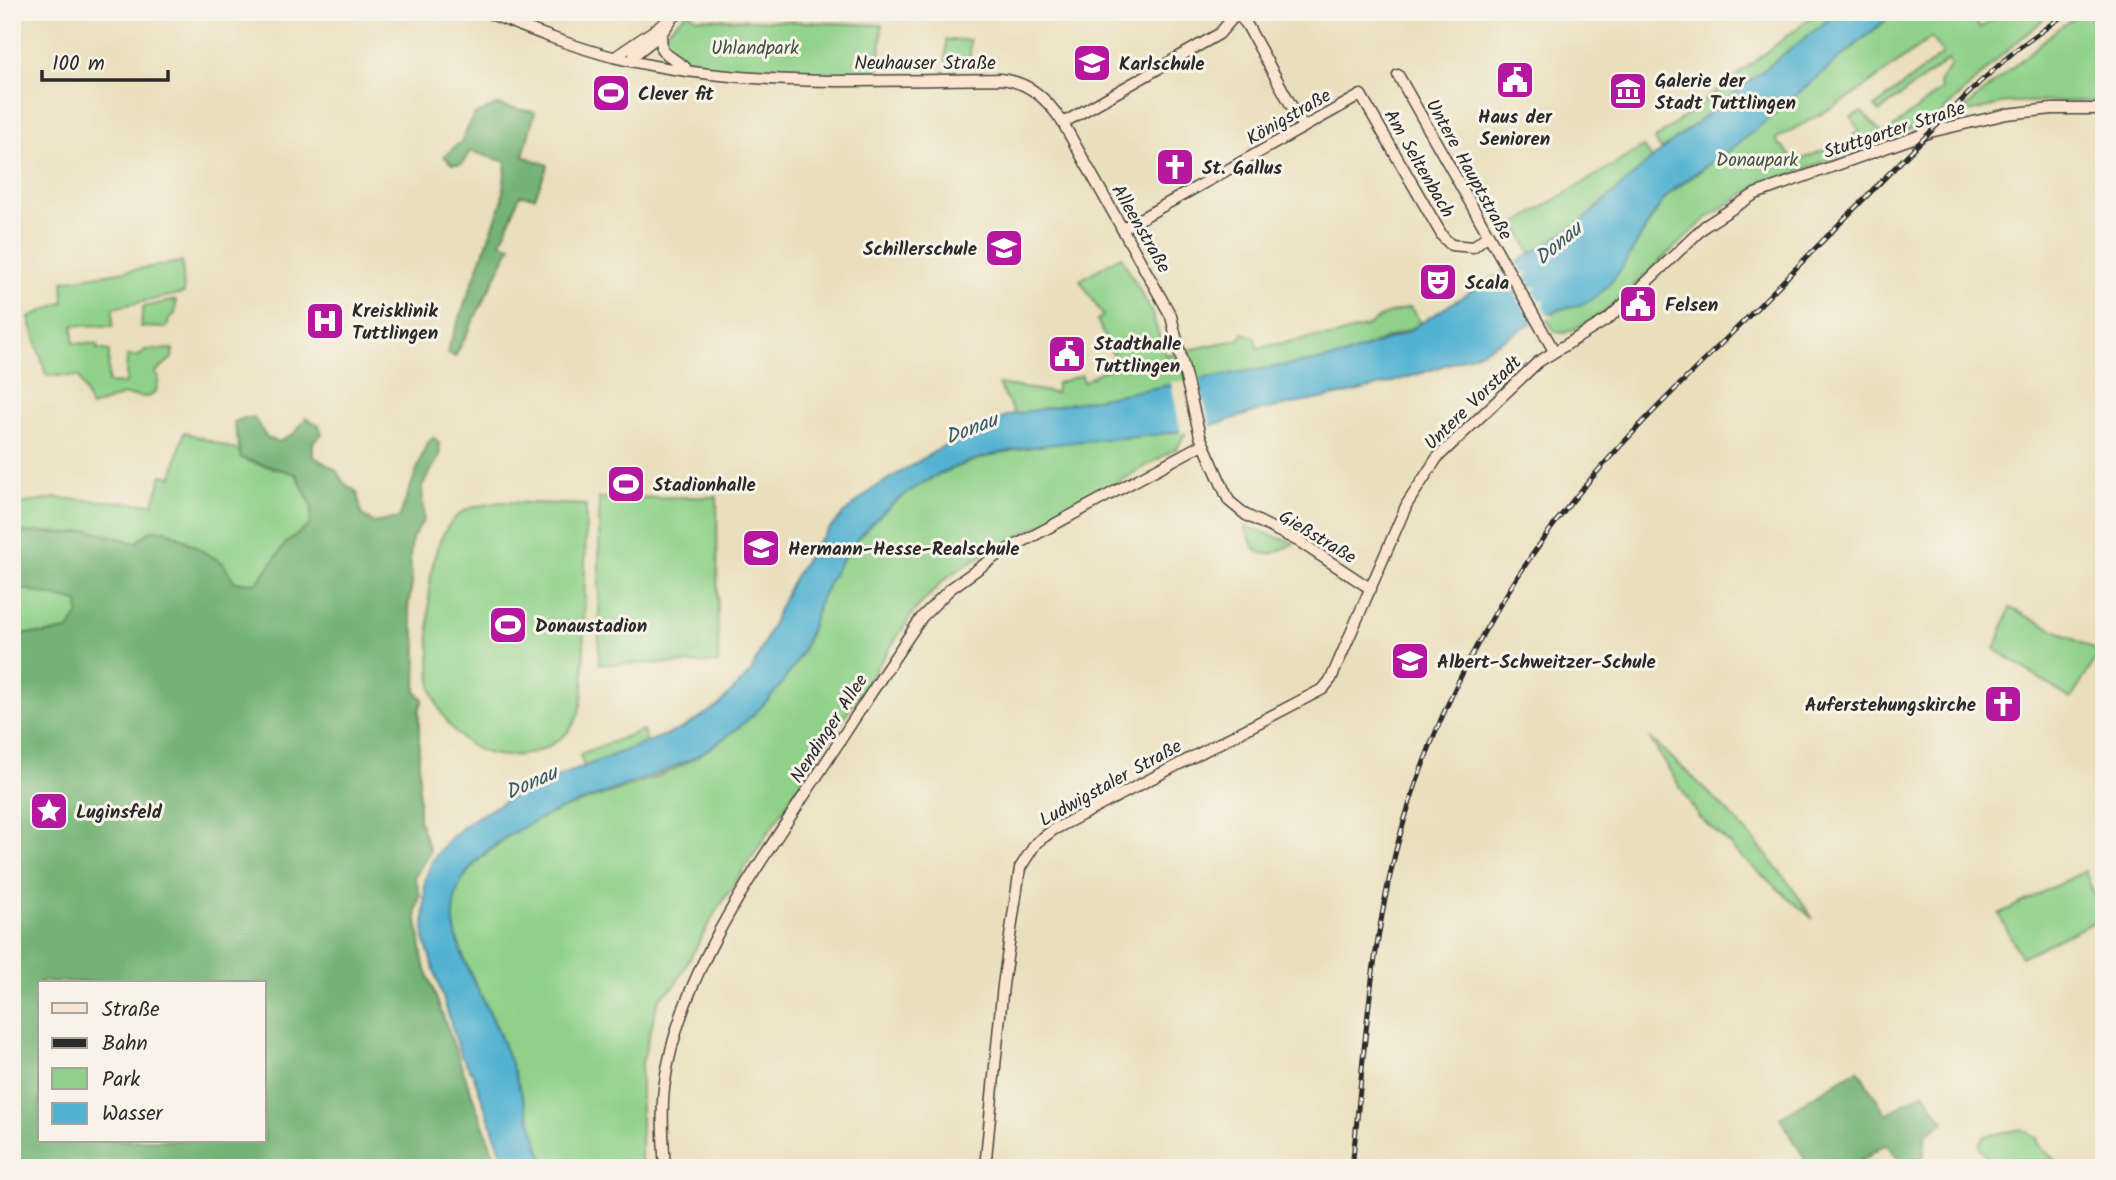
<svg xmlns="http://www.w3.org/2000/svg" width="2116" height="1180" font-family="Kalam,sans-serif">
<rect width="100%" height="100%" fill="#f7f3e8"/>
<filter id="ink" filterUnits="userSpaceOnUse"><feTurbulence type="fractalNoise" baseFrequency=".0143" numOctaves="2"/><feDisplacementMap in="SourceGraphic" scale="14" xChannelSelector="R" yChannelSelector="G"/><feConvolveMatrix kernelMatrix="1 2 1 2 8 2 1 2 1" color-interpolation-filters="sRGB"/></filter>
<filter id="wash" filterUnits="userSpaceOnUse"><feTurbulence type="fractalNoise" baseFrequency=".00686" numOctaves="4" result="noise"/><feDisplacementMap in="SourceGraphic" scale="28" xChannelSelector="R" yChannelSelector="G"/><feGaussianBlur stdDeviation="1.57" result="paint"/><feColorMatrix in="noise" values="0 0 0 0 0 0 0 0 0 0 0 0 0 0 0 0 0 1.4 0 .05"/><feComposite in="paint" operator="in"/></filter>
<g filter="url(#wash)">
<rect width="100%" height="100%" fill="#eadfbc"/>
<!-- green -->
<g fill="#8fd189" stroke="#5d7e5a" stroke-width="2" fill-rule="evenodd">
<path d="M688 12 696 18 882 25 879 76 752 73 701 68 683 63 663 47 666 31Z"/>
<path d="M1818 12H1838L1662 150 1654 140Z"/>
<path d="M1896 12H1960L1967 23 1974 19 1980 28 2003 12H2052L2003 54 1935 120 1754 188 1708 217 1603 313 1575 329 1564 333 1555 332 1546 317 1566 306H1580L1624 264 1665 197 1728 151ZM1931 38 1943 54 1875 107 1879 112 1948 60 1951 65 1939 83 1942 89 1884 135 1862 112 1851 117 1860 132 1853 134 1856 141 1832 155 1827 149 1794 162 1785 148 1779 145 1776 139 1850 98Z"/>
<path d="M2085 12H2104V101L2009 102 1957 115 2057 29Z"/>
<rect x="946" y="40" width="24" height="21"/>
<path d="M1643 147 1652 159 1581 222 1532 255 1515 224Z"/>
<path d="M1121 256 1151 311 1165 355 1240 339 1243 333 1255 337 1257 348 1314 337H1331L1368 326 1384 315 1410 307 1422 324 1341 357 1015 414 998 384 1056 393 1057 383 1082 375 1083 382 1102 371 1119 367 1097 320 1103 316 1080 280Z"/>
<path d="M182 262 184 293 113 308V326L73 325V343L97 344V349L109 351 108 383 126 384 127 356H140L145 350 173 349 172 358 155 373 159 378 156 391 149 397 123 395 91 407 79 377 46 375 29 317 64 302 63 281Z"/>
<path d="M176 300 175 314 170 318 166 328 141 327 143 307Z"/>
<path d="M1187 430 1177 448 1072 509 970 562 946 578 915 610 715 913 674 987 659 998 641 1067V1168H546C530 1122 516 1075 498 1030 484 996 445 937 454 899 459 878 478 859 495 847 504 840 513 831 523 825 533 819 546 815 557 811 604 792 662 782 704 752 741 725 780 695 801 654 811 635 814 615 822 596 842 550 882 505 927 481 1006 438 1100 440 1187 430Z"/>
<path d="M184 432 239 451 241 458C257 467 279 467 296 474L312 506 310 525 287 542 257 583 235 582C223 566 175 526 154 530 147 532 141 539 136 543L88 530 74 533 17 532 13 505 56 498 153 504 162 475 172 477Z"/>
<path d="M717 497 718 663 599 664V498Z"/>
<path d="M501 502 586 505 583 694C581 702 580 713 576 720 560 752 510 764 479 750 455 739 437 711 431 686 431 637 416 541 464 511 474 505 489 504 501 502Z"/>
<path d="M1245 526 1294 543C1265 560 1256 560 1245 526Z"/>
<path d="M12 584 78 602 79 613 69 630 44 634 12 633Z"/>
<path d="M2010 608 2100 652 2071 699 1995 649Z"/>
<path d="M643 730 647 742 584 767 580 754Z"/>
<path d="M1649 737C1709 791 1771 850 1813 919L1732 849V846L1699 817Z"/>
<path d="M2085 871 2103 918 2021 957 1999 914Z"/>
<path d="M2022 1129 2038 1139 2036 1142 2063 1168H1996L1981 1150 1980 1143 1985 1136Z"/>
</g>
<!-- forest -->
<g fill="#73b375" stroke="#4f6f50" stroke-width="2" fill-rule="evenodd">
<path d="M496 105 535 112 523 156 548 165 535 197 520 195 501 243 511 246 455 357 447 352 502 202 506 162 470 151 462 164H452L444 156 462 141 473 116Z"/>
<path d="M245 418H254L267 438 279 442 296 432 306 418 319 425 322 434 313 442V456L336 470 344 483 357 492 362 515 374 523 399 518 426 445 433 437 439 443 440 455 422 486 424 520 412 538 410 557 412 584 408 607 417 645 416 692 423 699 419 711V820L430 851 415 877 420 895 416 912 423 962 499 1168H12V633L44 634 69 630 79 613 78 602 20 588 16 584 17 532 73 533 88 530 136 543 152 530H166L223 563 235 582 257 583 287 542 310 525 312 506 296 474 241 458 234 422ZM40 982H264V1140H40Z"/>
<path d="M1858 1069 1886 1114 1924 1092 1944 1122 1926 1134 1922 1168H1906L1886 1144 1851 1168H1810L1780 1117Z"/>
</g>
<!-- water -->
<path fill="#52b2d1" stroke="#3e6e7e" stroke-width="2" d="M1838 12H1896C1839 57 1786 106 1729 151 1707 167 1680 180 1663 201 1639 231 1619 292 1581 305 1574 308 1567 307 1561 309 1526 324 1495 348 1459 360 1424 373 1386 385 1350 393 1323 399 1295 403 1268 409 1248 413 1229 421 1209 426 1115 447 1013 432 926 481 882 506 843 549 823 594 814 613 811 634 801 653 780 695 741 730 700 754 635 793 479 815 456 895 443 937 482 994 498 1031 517 1075 531 1122 546 1168H507L473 1074 461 1055 424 938 425 880 432 861 447 841 472 820 526 789 681 729 718 706 751 672 790 585 813 547 843 514 874 488 959 437 1009 415 1235 373 1341 357 1405 333 1581 222 1662 150Z"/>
<!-- pier -->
<g fill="#eadfbc">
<path d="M1518 265 1523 273 1530 272 1525 277 1531 287 1538 286 1533 291 1539 301 1547 300 1542 306 1548 315H1554L1535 327 1504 274Z"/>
<path d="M1198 379 1211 427 1181 433 1171 382Z"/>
</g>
</g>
<g filter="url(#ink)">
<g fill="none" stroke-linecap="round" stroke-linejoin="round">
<defs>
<g id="secondary">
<path d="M486 12C528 29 573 47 617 58 741 88 874 81 1000 79 1030 82 1047 99 1063 123L1171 316 1200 436 1229 501 1246 515 1300 542 1371 589"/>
<path d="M1238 14 1247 25 1303 127"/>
<path d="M661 34 662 51 685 67"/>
<path d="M615 57 681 12"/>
<path d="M633 61 634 55 661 34 671 20"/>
<path d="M1398 75 1554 351"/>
<path d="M1063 123 1219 34 1238 12"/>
<path d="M1122 229 1361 95 1443 237 1451 245 1473 247 1488 235"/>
<path d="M665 1168C663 1142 661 1114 664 1088 678 976 751 877 811 785 848 729 884 672 922 617L950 589 996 556 1203 444"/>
<path d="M985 1168 1003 985 1020 868 1036 843 1053 830 1323 689 1331 679 1407 504 1437 458 1538 362 1608 319 1705 226 1755 194 1930 132 2007 114 2052 109H2104"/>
</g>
</defs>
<!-- secondary casing -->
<use href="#secondary" stroke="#484641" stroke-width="13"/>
<!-- secondary -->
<use href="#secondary" stroke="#fce5d0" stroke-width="10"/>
<defs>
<path id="rail" d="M1352 1168C1364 1058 1370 946 1399 839 1433 715 1494 598 1574 499 1628 433 1690 375 1750 315 1826 237 1902 160 1979 83L2017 49 2068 12"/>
</defs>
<!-- rail casing -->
<use href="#rail" stroke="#2b2b2b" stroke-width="5"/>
<!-- rail -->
<use href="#rail" stroke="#f7f3e8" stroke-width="2.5" stroke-dasharray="8" stroke-linecap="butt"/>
</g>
</g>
<!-- icons -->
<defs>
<symbol id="school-square" viewBox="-11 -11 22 22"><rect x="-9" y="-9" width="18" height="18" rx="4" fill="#b5179e" stroke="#f7f3e8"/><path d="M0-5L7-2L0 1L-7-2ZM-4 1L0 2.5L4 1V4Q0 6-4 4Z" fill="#fff"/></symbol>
<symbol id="civic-square" viewBox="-11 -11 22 22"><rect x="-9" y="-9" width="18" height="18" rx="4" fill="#b5179e" stroke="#f7f3e8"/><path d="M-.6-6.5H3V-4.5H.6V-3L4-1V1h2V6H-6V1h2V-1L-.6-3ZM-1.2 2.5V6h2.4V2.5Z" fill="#fff"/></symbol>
<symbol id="museum-square" viewBox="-11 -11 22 22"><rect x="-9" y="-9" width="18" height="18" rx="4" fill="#b5179e" stroke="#f7f3e8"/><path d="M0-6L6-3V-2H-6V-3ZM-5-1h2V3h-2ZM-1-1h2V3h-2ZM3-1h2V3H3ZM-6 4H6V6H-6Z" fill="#fff"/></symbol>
<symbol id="stadium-square" viewBox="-11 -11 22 22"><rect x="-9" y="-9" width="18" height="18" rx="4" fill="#b5179e" stroke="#f7f3e8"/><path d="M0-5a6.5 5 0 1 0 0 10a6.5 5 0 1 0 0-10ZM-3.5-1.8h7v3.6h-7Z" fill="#fff"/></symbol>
<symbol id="church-square" viewBox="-11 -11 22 22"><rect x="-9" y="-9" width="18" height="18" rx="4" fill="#b5179e" stroke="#f7f3e8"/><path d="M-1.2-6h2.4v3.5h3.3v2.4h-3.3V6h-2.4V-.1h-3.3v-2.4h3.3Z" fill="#fff"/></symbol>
<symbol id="theatre-square" viewBox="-11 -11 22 22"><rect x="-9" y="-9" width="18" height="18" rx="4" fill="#b5179e" stroke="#f7f3e8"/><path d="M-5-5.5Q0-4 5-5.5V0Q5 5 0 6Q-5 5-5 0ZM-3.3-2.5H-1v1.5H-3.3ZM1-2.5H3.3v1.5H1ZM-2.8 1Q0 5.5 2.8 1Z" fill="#fff"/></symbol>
<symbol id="hospital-square" viewBox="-11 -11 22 22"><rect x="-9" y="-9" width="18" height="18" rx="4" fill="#b5179e" stroke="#f7f3e8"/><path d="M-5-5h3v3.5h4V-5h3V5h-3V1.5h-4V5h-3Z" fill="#fff"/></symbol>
<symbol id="sight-square" viewBox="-11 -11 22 22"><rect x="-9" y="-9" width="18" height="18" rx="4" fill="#b5179e" stroke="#f7f3e8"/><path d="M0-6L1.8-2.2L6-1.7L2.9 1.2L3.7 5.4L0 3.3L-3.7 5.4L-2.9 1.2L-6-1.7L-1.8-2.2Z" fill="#fff"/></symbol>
</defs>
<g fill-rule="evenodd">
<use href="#school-square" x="1070" y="41" width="44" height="44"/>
<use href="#civic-square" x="1493" y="58" width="44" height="44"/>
<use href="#museum-square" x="1606" y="69" width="44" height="44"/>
<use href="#stadium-square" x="589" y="71" width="44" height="44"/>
<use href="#church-square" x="1153" y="145" width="44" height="44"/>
<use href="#school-square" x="982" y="226" width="44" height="44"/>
<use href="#theatre-square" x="1416" y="260" width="44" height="44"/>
<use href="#civic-square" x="1616" y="282" width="44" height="44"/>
<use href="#hospital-square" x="303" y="299" width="44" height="44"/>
<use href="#civic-square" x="1045" y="332" width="44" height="44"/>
<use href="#stadium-square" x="604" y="462" width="44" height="44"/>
<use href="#school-square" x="739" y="526" width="44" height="44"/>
<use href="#stadium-square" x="486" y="603" width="44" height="44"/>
<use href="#school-square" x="1388" y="639" width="44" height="44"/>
<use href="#church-square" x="1981" y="682" width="44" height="44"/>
<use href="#sight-square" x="27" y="789" width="44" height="44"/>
</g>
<g text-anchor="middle" stroke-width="6" stroke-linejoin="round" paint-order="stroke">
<!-- park labels -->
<g font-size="19" fill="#445442" stroke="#f7f3e8">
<text x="755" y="54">Uhlandpark</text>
<text x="1757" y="166">Donaupark</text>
</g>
<!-- street labels -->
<g font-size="19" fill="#2b2b2b" stroke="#f7f3e8">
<text x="925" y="69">Neuhauser Straße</text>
<text transform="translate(1288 116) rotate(-30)" y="7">Königstraße</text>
<text transform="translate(1894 129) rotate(-18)" y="7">Stuttgarter Straße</text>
<text transform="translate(1420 163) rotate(60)" y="7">Am Seltenbach</text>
<text transform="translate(1470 169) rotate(61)" y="7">Untere Hauptstraße</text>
<text transform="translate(1142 228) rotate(60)" y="7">Alleenstraße</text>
<text transform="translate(1472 402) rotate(-44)" y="7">Untere Vorstadt</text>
<text transform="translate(1318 536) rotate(31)" y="7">Gießstraße</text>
<text transform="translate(828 728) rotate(-57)" y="7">Nendinger Allee</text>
<text transform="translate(1110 782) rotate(-29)" y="7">Ludwigstaler Straße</text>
</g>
<!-- poi labels -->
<g font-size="19" font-weight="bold" fill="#2b2b2b" stroke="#f7f3e8" text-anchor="start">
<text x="1119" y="70">Karlschule</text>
<text x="1655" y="87">Galerie der<tspan x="1655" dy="22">Stadt Tuttlingen</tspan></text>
<text x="638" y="100">Clever fit</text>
<text x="1515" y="123" text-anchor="middle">Haus der<tspan x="1515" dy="22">Senioren</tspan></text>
<text x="1202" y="174">St. Gallus</text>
<text x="977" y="255" text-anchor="end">Schillerschule</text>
<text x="1465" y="289">Scala</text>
<text x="1665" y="311">Felsen</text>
<text x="352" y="317">Kreisklinik<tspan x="352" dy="22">Tuttlingen</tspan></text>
<text x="1094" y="350">Stadthalle<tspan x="1094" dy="22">Tuttlingen</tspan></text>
<text x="653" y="491">Stadionhalle</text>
<text x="788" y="555">Hermann-Hesse-Realschule</text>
<text x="535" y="632">Donaustadion</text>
<text x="1437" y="668">Albert-Schweitzer-Schule</text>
<text x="1976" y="711" text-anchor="end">Auferstehungskirche</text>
<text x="76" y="818">Luginsfeld</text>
</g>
<!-- water labels -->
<g font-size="21" font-style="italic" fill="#395a65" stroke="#f7f3e8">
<text transform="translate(1558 243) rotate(-40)" y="7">Donau</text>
<text transform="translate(971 428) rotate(-21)" y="7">Donau</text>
<text transform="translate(531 782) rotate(-24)" y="7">Donau</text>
</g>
</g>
<!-- margin -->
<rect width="2116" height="1180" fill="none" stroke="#f7f3e8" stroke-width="42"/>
<!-- legend -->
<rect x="38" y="981" width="228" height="161" fill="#f7f3e8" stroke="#a5a39c" stroke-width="2"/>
<rect x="52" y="1003" width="35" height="10" fill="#fce5d0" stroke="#a5a39c" stroke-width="2"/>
<text x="102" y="1016" font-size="21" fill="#2b2b2b">Straße</text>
<rect x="52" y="1038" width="35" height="10" fill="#2b2b2b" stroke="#a5a39c" stroke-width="2"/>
<text x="102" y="1050" font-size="21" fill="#2b2b2b">Bahn</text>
<rect x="52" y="1068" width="35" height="21" fill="#8fd189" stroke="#a5a39c" stroke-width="2"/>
<text x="102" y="1086" font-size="21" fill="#2b2b2b">Park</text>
<rect x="52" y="1103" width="35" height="21" fill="#52b2d1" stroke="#a5a39c" stroke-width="2"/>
<text x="102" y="1120" font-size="21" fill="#2b2b2b">Wasser</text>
<!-- scale -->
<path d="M42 70v10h126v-10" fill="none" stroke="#2b2b2b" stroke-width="3.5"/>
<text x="52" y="70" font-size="21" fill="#2b2b2b" stroke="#f7f3e8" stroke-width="5" paint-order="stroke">100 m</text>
</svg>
